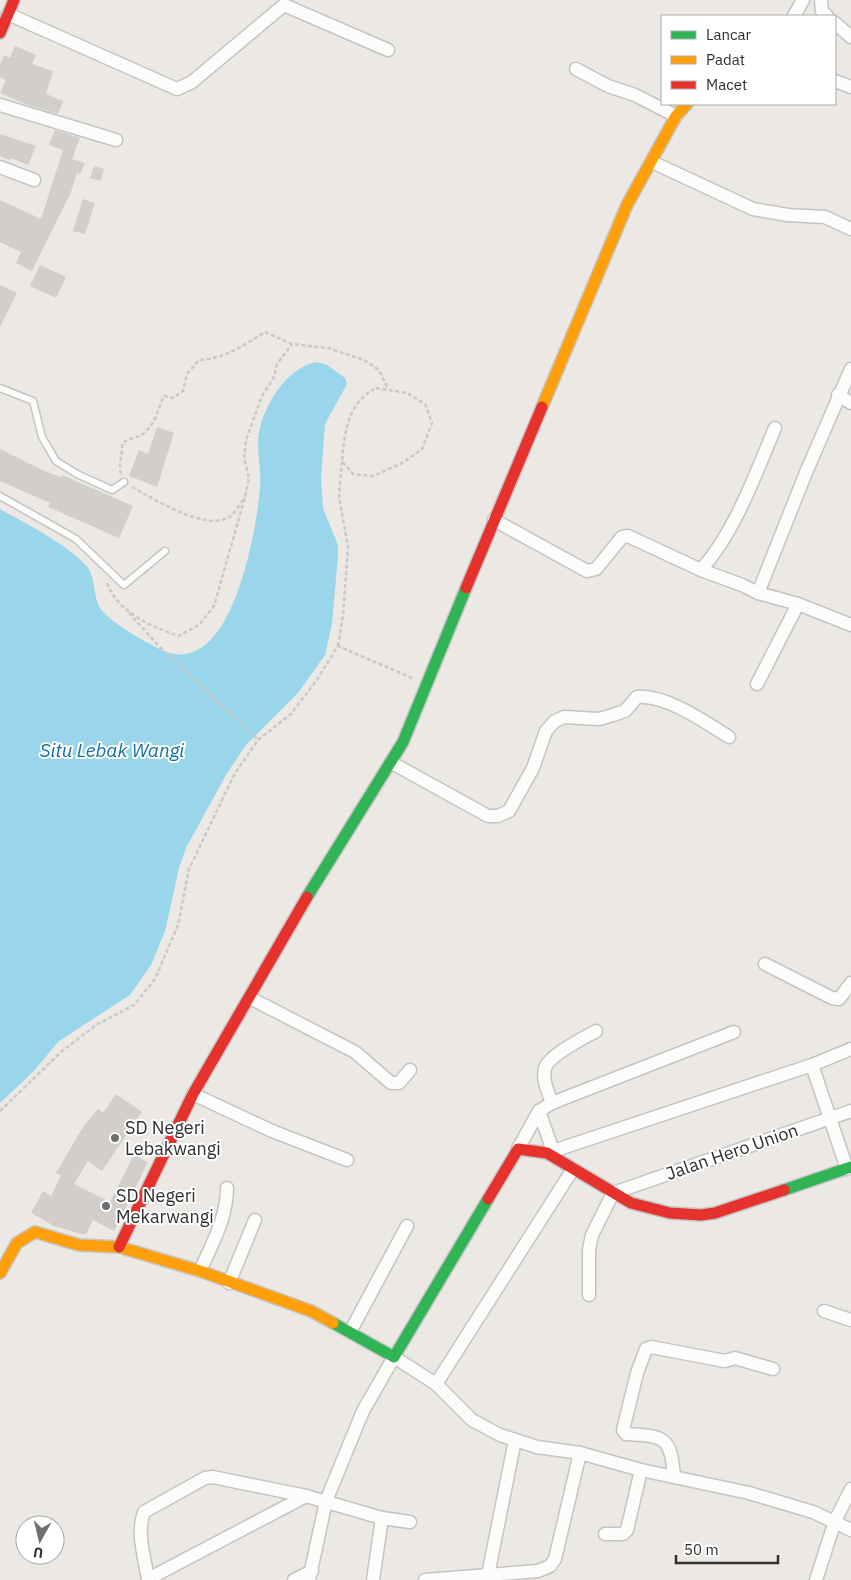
<svg xmlns="http://www.w3.org/2000/svg" width="851" height="1580" font-family="'IBM Plex Sans',sans-serif">
<rect width="100%" height="100%" fill="#ece8e4"/>
<!-- water -->
<path fill="#99d6ec" d="M317 362 327 365 345 378 347 384 325 424 321 477 323 508 338 545V556L332 624 325 655 298 693 246 745 226 775 186 848 179 868 165 931 151 965 130 995 59 1041 33 1072 0 1103V509C25 523 71 546 88 568 96 580 93 596 100 608 110 622 140 639 156 647 230 690 256 533 260 488 262 465 254 446 261 424 269 398 289 367 317 362Z"/>
<!-- building -->
<g fill="#d1cecb">
<path d="M15 46 36 55 32 64 53 71 46 94 63 101 58 114 25 104 0 93 6 80 0 77V65L4 55 10 58Z"/>
<path d="M55 130 80 138 72 159 85 163 80 174 77 173 71 192 32 271 16 263 21 252 0 242V200L41 219 63 150 49 145Z"/>
<path d="M0 134 36 146 28 165 11 158 10 160 0 156Z"/>
<path d="M94 166 104 169 101 181 90 178Z"/>
<path d="M83 199 95 203 85 234 73 231Z"/>
<path d="M40 265 66 277 56 298 30 286Z"/>
<path d="M0 285 17 293 0 327Z"/>
<path d="M157 427 174 433 157 487 129 476 139 450 148 454Z"/>
<path d="M0 449 42 470 61 477 62 475 133 506 119 538 48 507 50 503 0 481Z"/>
<path d="M116 1094 142 1112 102 1171 88 1161 74 1184 110 1202 134 1155 148 1162 114 1231 93 1220 86 1234H81L54 1226 31 1213 43 1191 51 1196 61 1175 56 1173 83 1127 98 1109 103 1113Z"/>
</g>
<g fill="none" stroke-linecap="round" stroke-linejoin="round">
<defs>
<g id="lane">
<path d="M0 388 33 401 42 437 56 461 77 474 112 490 124 482"/>
<path d="M0 496 76 539 124 585 165 551"/>
</g>
<g id="street">
<path d="M821 0 822 11 827 16"/>
<path d="M8 14 177 89 192 82 284 5 388 50"/>
<path d="M794 16 803 0"/>
<path d="M835 23 851 37"/>
<path d="M576 69 608 86 635 95 676 116"/>
<path d="M835 81 851 87"/>
<path d="M0 105 116 140"/>
<path d="M652 162 753 209 788 215 825 217 851 229"/>
<path d="M0 167 34 180"/>
<path d="M838 395 851 403"/>
<path d="M494 520 587 571 596 569 622 537 628 536 701 570 742 585 758 593 798 604 851 625"/>
<path d="M701 570C736 530 754 477 775 428"/>
<path d="M758 593 807 470 851 369"/>
<path d="M757 684 798 604"/>
<path d="M392 763 488 816H498L509 811 533 768 546 731 555 721 564 717 599 719 613 715 625 711 637 697C665 694 705 722 729 737"/>
<path d="M765 964 832 998 839 999 851 983"/>
<path d="M250 998 355 1052 391 1083H399L410 1070"/>
<path d="M812 1065 847 1169"/>
<path d="M193 1094 272 1131 347 1160"/>
<path d="M552 1103C548 1092 542 1080 545 1068 549 1055 584 1038 596 1031"/>
<path d="M539 1111 553 1151"/>
<path d="M518 1149 539 1111 552 1103 734 1032"/>
<path d="M547 1153 812 1065 851 1049"/>
<path d="M200 1271C212 1244 227 1218 227 1188"/>
<path d="M229 1283 255 1220"/>
<path d="M589 1295V1250L592 1235 613 1193 851 1111"/>
<path d="M824 1311 851 1320"/>
<path d="M350 1332 407 1226"/>
<path d="M436 1384 573 1169"/>
<path d="M674 1477C671 1436 664 1436 626 1434L623 1430 637 1373 646 1349 651 1347 725 1361 735 1358 773 1369"/>
<path d="M605 1534H623L627 1530 641 1470"/>
<path d="M488 1575 515 1440"/>
<path d="M148 1579 306 1496"/>
<path d="M148 1580C145 1558 136 1534 144 1512L205 1478 213 1477 306 1496 382 1518 410 1522"/>
<path d="M294 1580 312 1571"/>
<path d="M309 1580 326 1501 363 1411 394 1357 436 1384 472 1420 500 1435 537 1447 580 1453 641 1470 749 1493 813 1512 851 1530"/>
<path d="M373 1580 382 1518"/>
<path d="M425 1580 538 1571 550 1566 555 1559 580 1453"/>
<path d="M816 1580 835 1521 851 1489"/>
</g>
<g id="fast">
<path d="M307 897 403 742 466 588"/>
<path d="M784 1190 851 1167"/>
<path d="M333 1323 394 1357 488 1199"/>
</g>
<g id="slow">
<path d="M542 407 627 205 676 116 687 104"/>
<path d="M0 1273 17 1243 35 1232 79 1245 119 1247 200 1271 311 1311 333 1323"/>
</g>
<g id="jam">
<path d="M0 33 14 0"/>
<path d="M466 588 542 407"/>
<path d="M488 1199 518 1149 547 1153 631 1203 670 1213 701 1215 715 1213 784 1190"/>
<path d="M119 1247 193 1094 307 897"/>
</g>
</defs>
<!-- lane casing -->
<use href="#lane" stroke="#c5c4c5" stroke-width="9"/>
<!-- street casing -->
<use href="#street" stroke="#c5c4c5" stroke-width="15"/>
<!-- fast casing -->
<use href="#fast" stroke="#c5c4c5" stroke-width="14"/>
<!-- slow casing -->
<use href="#slow" stroke="#c5c4c5" stroke-width="14"/>
<!-- jam casing -->
<use href="#jam" stroke="#c5c4c5" stroke-width="14"/>
<!-- path -->
<g stroke="#c9c9c8" stroke-width="2.5" stroke-dasharray="4 2.5" stroke-linecap="butt">
<path d="M376 388 407 393 425 404 432 423 422 449 402 463 373 476 353 474 342 461C345 432 347 403 376 388Z"/>
<path d="M121 474C118 464 123 455 122 444 127 438 133 439 139 436 155 428 157 411 164 396L173 398 183 391 187 374 199 360C223 359 245 345 265 332L292 344 328 348 364 360 379 370 388 389"/>
<path d="M132 487C154 499 207 533 231 516 236 512 241 502 245 497"/>
<path d="M107 583C118 612 150 626 178 636L199 625 214 606 245 497 249 478 244 458 246 440 262 396 274 377 277 364 292 344"/>
<path d="M129 613 157 644 258 740"/>
<path d="M338 646 343 616 348 547 339 497 342 461"/>
<path d="M0 1111 61 1052 96 1025 134 1005 155 979 178 925 189 869 235 773 258 740 291 714 316 681 338 646 412 678"/>
</g>
<!-- lane -->
<use href="#lane" stroke="#fcfcfb" stroke-width="6"/>
<!-- street -->
<use href="#street" stroke="#fcfcfb" stroke-width="12"/>
<!-- fast -->
<use href="#fast" stroke="#30b455" stroke-width="11"/>
<!-- slow -->
<use href="#slow" stroke="#ff9f0a" stroke-width="11"/>
<!-- jam -->
<use href="#jam" stroke="#e5322d" stroke-width="11"/>
</g>
<!-- markers -->
<g fill="#706f6e" stroke="#fff" stroke-width="2">
<circle cx="115" cy="1138" r="5"/>
<circle cx="106" cy="1206" r="5"/>
</g>
<g text-anchor="middle" stroke-width="4" stroke-linejoin="round" paint-order="stroke">
<!-- poi labels -->
<g font-size="18" fill="#2e2e2e" stroke="#fff" text-anchor="start">
<text x="125" y="1134">SD Negeri<tspan x="125" dy="21">Lebakwangi</tspan></text>
<text x="116" y="1202">SD Negeri<tspan x="116" dy="21">Mekarwangi</tspan></text>
</g>
<!-- street labels -->
<g font-size="18" fill="#2e2e2e" stroke="#fff">
<text transform="translate(732 1152) rotate(-19)" y="6">Jalan Hero Union</text>
</g>
<!-- water labels -->
<g font-size="19" font-style="italic" fill="#0d6fa3" stroke="#fff">
<text x="112" y="757">Situ Lebak Wangi</text>
</g>
</g>
<!-- legend -->
<rect x="661" y="15" width="175" height="90" fill="#ffffff" stroke="#ababab"/>
<rect x="671" y="31" width="25" height="8" fill="#30b455" stroke="#ababab"/>
<text x="706" y="40" font-size="15" fill="#2e2e2e">Lancar</text>
<rect x="671" y="56" width="25" height="8" fill="#ff9f0a" stroke="#ababab"/>
<text x="706" y="65" font-size="15" fill="#2e2e2e">Padat</text>
<rect x="671" y="81" width="25" height="8" fill="#e5322d" stroke="#ababab"/>
<text x="706" y="90" font-size="15" fill="#2e2e2e">Macet</text>
<!-- north arrow -->
<g transform="translate(40 1540) rotate(188)"><circle r="24" fill="#ffffff" stroke="#ababab"/>
<path d="M0-4L9 19L0 12L-9 19Z" fill="#706f6e"/>
<text y="-8" font-size="14" font-weight="bold" text-anchor="middle" fill="#2e2e2e">U</text>
</g>
<!-- scale -->
<path d="M676 1555v8h102v-8" fill="none" stroke="#2e2e2e" stroke-width="2.5"/>
<text x="684" y="1555" font-size="15" fill="#2e2e2e" stroke="#ffffff" stroke-width="4" paint-order="stroke">50 m</text>
</svg>
